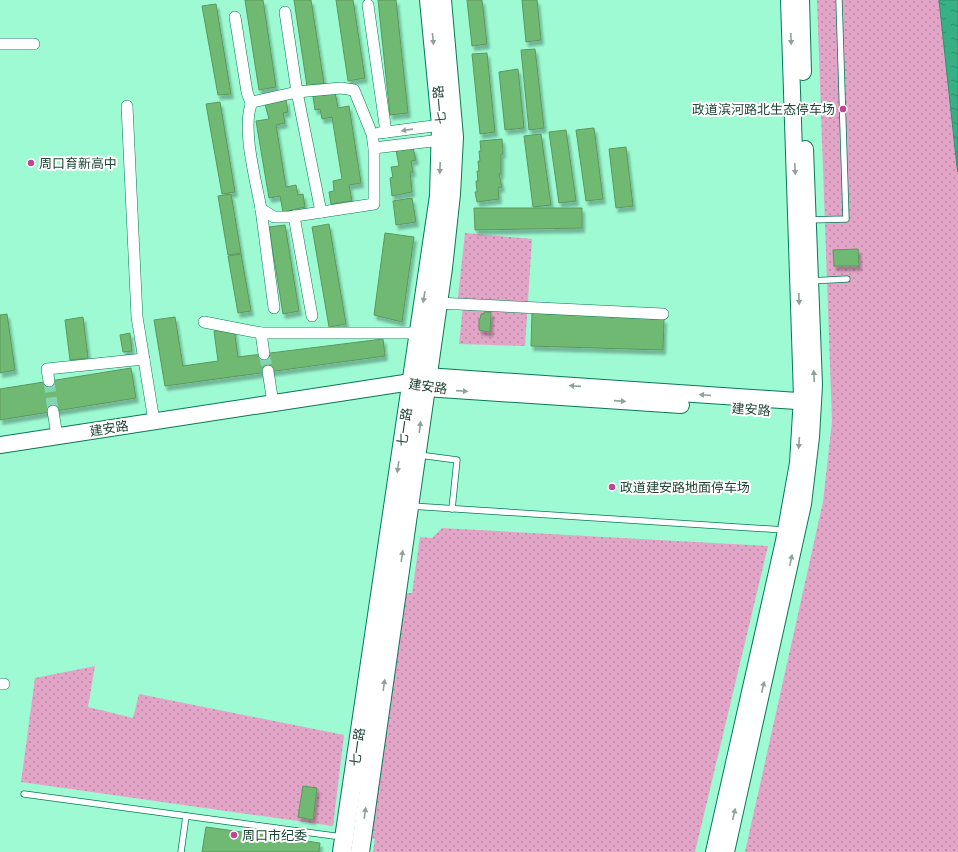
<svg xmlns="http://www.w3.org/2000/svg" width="958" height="852" font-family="'Open Sans','Noto Sans SC',sans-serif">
<defs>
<pattern id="green-dots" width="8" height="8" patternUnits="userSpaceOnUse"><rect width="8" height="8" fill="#e3a5c7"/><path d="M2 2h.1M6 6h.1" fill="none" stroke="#b788a2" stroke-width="1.8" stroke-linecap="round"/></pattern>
<pattern id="water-ripples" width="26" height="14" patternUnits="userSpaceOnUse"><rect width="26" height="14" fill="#36b084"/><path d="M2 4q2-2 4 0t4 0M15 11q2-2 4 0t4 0" fill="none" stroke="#2d916d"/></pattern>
<filter id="shadow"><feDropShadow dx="2.5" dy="4.5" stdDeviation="1" flood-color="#0004"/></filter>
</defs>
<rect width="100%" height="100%" fill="#9dfad2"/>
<!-- green -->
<g fill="url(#green-dots)">
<path d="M817 0H939L958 172V852H745L823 502 832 421Z"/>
<path d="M465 233 532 239 525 346 459 344 463 307H457Z"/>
<path d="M442 528 768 546 695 852H373L375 839 368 836 405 593H412L420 537 432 538Z"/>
<path d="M95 666 88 707 133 718 139 694 344 735 333 826 21 782 35 678Z"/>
</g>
<!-- water -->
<path fill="url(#water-ripples)" stroke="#2f906c" d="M939 0H958V172L957 167Z"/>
<!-- building -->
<g fill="#70b972" stroke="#5c985d" filter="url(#shadow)">
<path d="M245 0H263L276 87 259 90Z"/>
<path d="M294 0H311L324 83 307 86Z"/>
<path d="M336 0H353L365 78 348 81Z"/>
<path d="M378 0H396L408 113 390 115Z"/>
<path d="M467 0H482L487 44 472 46Z"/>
<path d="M522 0H537L541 40 526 42Z"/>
<path d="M216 4 231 94 218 95 202 6Z"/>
<path d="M535 49 544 128 529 130 521 50Z"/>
<path d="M487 53 495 132 480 134 472 54Z"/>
<path d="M518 69 524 128 505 130 499 72Z"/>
<path d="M335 92 338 108 349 106 361 183 349 185 352 201 331 204 329 192 334 191 333 181 342 179 332 117 322 119 320 109 315 110 313 96Z"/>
<path d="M286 100 288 112 283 113 285 123 276 125 286 187 296 185 298 195 303 194 305 207 283 212 280 196 269 198 256 121 269 119 265 104Z"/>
<path d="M220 102 235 192 222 194 206 104Z"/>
<path d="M594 128 603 199 586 201 576 130Z"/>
<path d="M566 130 576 201 559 203 549 132Z"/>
<path d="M541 134 551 205 533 207 524 136Z"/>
<path d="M502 139 503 154H501V174H499L502 187 498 188 499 199 477 202 475 192H477L476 181H478L477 171H479L478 161H480L479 151H481L480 141Z"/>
<path d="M626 147 633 206 616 208 609 149Z"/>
<path d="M413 148 416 160 411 161 413 172H410L412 192 392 196 390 178 393 177 391 167 399 166 396 150Z"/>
<path d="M231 194 241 253 228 255 218 196Z"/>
<path d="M412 198 416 222 396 225 393 201Z"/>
<path d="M474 208H582V228L475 230Z"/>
<path d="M329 224 346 324 329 327 312 227Z"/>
<path d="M285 225 299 311 283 314 269 227Z"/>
<path d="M385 233 414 237 402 322 374 315Z"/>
<path d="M858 249 859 266H834L833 250Z"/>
<path d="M241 254 251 311 238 313 228 256Z"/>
<path d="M484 312H491L490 332 479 330V319H480L481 314H484Z"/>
<path d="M532 313 664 319 663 350 531 346Z"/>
<path d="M7 314 15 370 0 373V315Z"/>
<path d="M83 317 88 358 70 360 65 320Z"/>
<path d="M175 317 183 366 218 361 214 331 234 328 238 357 383 339 385 356 165 386 154 320Z"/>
<path d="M130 333 132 351 123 352 120 335Z"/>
<path d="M131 368 136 398 0 420V389Z"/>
<path d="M303 786 317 788 313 820 298 817Z"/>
<path d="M206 827 320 843 319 852H202Z"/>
</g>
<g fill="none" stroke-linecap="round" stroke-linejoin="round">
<!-- street-tunnel -->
<g stroke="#84d6b3" stroke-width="11" stroke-dasharray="11 5.5" stroke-linecap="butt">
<path d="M264 354 268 371"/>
<path d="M49 381 53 411"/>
</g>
<defs>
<g id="lane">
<path d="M808 220 846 219 839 0"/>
<path d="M810 281 847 279"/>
<path d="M419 455 457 460 452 509"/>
<path d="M411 506 784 530"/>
<path d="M24 794 342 837"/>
<path d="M181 852 186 816"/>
</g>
<g id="street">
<path d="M368 5 386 132"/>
<path d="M285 12 297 92 321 212"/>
<path d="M235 17 247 92 251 103"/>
<path d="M0 44H34"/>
<path d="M341 88 354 90 372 134 374 148V204L289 217H274L261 209C256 181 241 127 252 102L297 92Z"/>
<path d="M127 106 137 317 154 421"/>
<path d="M379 133 441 125"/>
<path d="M374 148 441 140"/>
<path d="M261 209 274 308"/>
<path d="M294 216 312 316"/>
<path d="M437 303 663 314"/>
<path d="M204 322 261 333"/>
<path d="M264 354 261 333H417"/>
<path d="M268 371 273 403"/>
<path d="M49 381 47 369 144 359"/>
<path d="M53 411 57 436"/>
<path d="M0 684H4"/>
</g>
<g id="secondary">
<path d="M801 0 803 72"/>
<path d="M414 383 425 388 681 405"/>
<path d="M0 445 411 382 426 376 812 402"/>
<path d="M714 852 784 541 798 463 802 397 789 0"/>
<path d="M726 852 803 504 811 437 814 385 805 149"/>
</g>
<g id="primary">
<path d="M342 852 439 196 441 125 429 0"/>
<path d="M360 852 443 268 451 194 454 137 442 0"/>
</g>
</defs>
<!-- lane casing -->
<use href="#lane" stroke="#067956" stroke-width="7"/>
<!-- street casing -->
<use href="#street" stroke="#067956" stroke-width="12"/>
<!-- secondary casing -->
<use href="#secondary" stroke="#067956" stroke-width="18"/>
<!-- primary casing -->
<use href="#primary" stroke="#067956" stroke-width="20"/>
<!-- lane -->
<use href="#lane" stroke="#fff" stroke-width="5.5"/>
<!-- street -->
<use href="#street" stroke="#fff" stroke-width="11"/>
<!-- secondary -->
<use href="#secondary" stroke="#fff" stroke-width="16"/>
<!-- primary -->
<use href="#primary" stroke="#fff" stroke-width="18"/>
</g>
<!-- one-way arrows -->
<defs><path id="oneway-solid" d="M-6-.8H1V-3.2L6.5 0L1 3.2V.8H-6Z"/></defs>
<g fill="#8ea29a">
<use href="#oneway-solid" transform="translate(433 39) rotate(84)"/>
<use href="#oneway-solid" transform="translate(791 39) rotate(88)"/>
<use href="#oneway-solid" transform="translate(407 130) rotate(172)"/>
<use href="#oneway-solid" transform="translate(440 168) rotate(92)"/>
<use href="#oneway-solid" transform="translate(795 169) rotate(88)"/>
<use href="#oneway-solid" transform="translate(424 297) rotate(99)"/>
<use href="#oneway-solid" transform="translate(799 299) rotate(88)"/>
<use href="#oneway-solid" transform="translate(814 376) rotate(-92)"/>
<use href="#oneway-solid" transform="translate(575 386) rotate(-176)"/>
<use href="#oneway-solid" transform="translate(462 391) rotate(4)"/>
<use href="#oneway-solid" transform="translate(705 395) rotate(-176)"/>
<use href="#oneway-solid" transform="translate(620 401) rotate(4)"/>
<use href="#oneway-solid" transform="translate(420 427) rotate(-83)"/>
<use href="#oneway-solid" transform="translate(799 443) rotate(94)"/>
<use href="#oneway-solid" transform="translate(398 467) rotate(98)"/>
<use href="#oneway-solid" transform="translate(402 556) rotate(-82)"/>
<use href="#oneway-solid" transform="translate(791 560) rotate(-78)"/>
<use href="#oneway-solid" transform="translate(384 685) rotate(-82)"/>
<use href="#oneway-solid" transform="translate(763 687) rotate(-77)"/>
<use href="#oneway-solid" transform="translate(365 813) rotate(-82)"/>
<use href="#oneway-solid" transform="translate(734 814) rotate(-77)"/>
</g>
<!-- markers -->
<g fill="#c04494" stroke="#fff" stroke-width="1.5">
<circle cx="843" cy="109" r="4"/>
<circle cx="31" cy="163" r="4"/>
<circle cx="612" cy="487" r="4"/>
<circle cx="234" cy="835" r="4"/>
</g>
<g text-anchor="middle" stroke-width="4" stroke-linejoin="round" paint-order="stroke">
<!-- street labels -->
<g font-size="13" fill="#1e4535" stroke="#fff">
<text transform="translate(439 105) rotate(-95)" y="5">七一路</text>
<text transform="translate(428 386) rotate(8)" y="5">建安路</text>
<text transform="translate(751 409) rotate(4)" y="5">建安路</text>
<text transform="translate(404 427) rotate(-82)" y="5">七一路</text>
<text transform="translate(109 428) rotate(-9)" y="5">建安路</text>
<text transform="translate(357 747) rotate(-82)" y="5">七一路</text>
</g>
<!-- poi labels -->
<g font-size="13" fill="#1e4535" stroke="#fff" text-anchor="start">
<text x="835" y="114" text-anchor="end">政道滨河路北生态停车场</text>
<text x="39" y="168">周口育新高中</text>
<text x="620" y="492">政道建安路地面停车场</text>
<text x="242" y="840">周口市纪委</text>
</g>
</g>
</svg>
